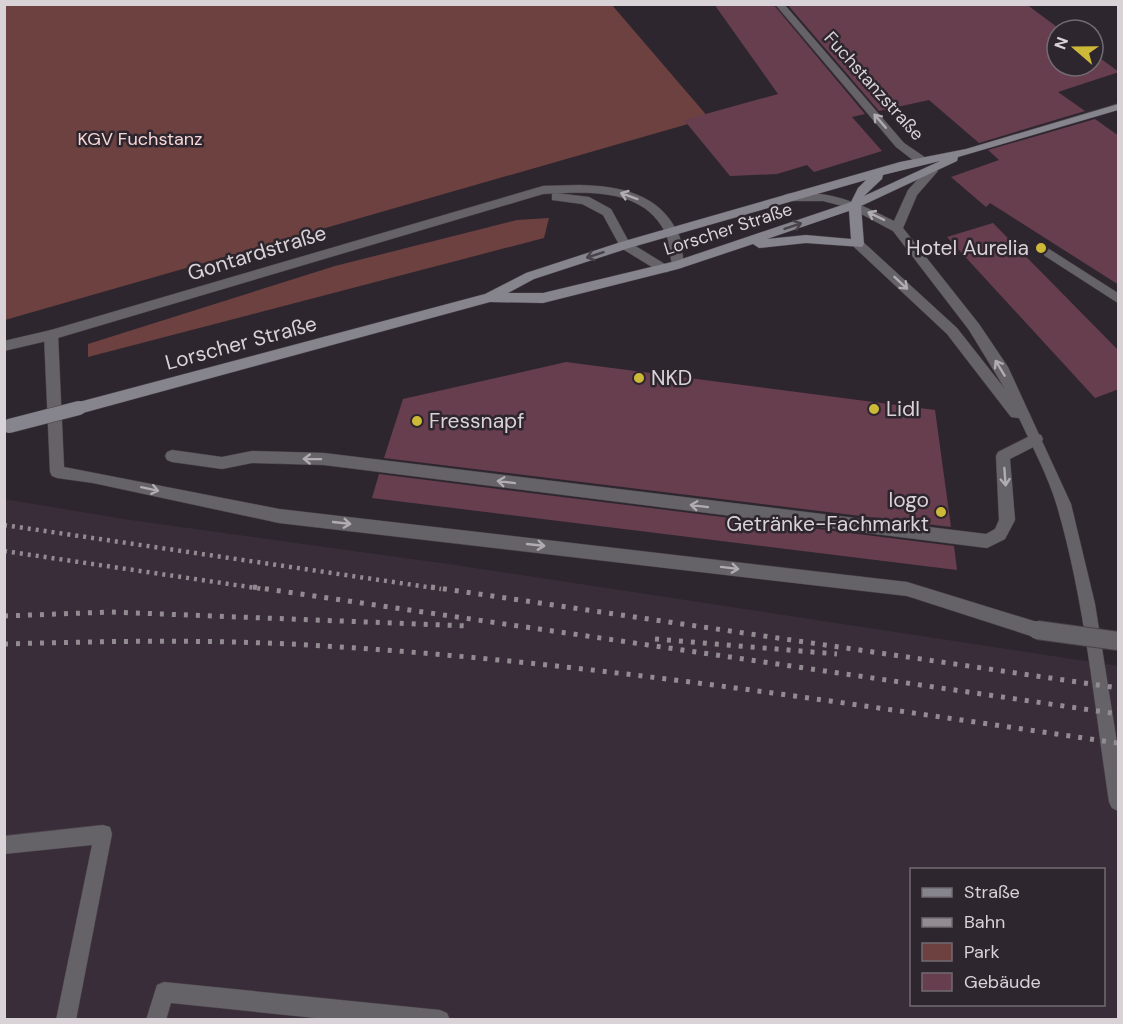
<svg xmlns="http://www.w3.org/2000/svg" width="1123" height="1024" font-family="'DM Sans',sans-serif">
<rect width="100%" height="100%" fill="#2e262e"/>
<!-- built -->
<path fill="#3a2d3a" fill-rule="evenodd" d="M4 499 123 519 455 565 1118 666V1019H5ZM912 870H1104V1004H912Z"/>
<!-- green -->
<g fill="#6c4140">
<path d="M5 5H612L709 118 5 320Z"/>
<path d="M549 218 544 238 88 357V344L335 266 517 220Z"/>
</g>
<!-- building -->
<g fill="#673e4e">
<path d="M714 4H773L865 114 852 117 882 151 814 172 807 165 777 174 730 176 684 120 778 94Z"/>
<path d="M787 4H1026L1061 30H1057V66H1093V53L1119 72 1058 92 1085 111 979 143 929 100 879 111Z"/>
<path d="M1095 119 1119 136V285L990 203 986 207 951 177 999 160 988 150Z"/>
<path d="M993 223 1119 351V389L1095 398 947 237Z"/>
<path d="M566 362 935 410 951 527 384 458 403 399Z"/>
<path d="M379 474 954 546 957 570 372 498Z"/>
</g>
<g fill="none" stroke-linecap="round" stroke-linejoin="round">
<defs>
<g id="lane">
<path d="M1049 249 1118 293V303L1045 256 1043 253Z"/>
<path d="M51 330 58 335 64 467 279 509 907 582 1037 622 1043 625 1045 630 1043 635 1037 638 907 596 279 523 93 483 57 478 52 476 50 472 44 335Z"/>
<path d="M1036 433 1041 435 1043 439 1041 443 1010 459 1015 520 1005 539 987 548 324 465 252 463 222 469 172 462 167 460 165 456 167 452 172 450 222 457 252 451 324 453 986 534 995 529 999 520 996 456 998 452Z"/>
<path d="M103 825 110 827 112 834 76 1020H56L92 845 4 854V836Z"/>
<path d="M164 982 440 1010 447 1013 450 1020H334L171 1003 166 1020H146L157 985Z"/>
</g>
<g id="street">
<path d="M775 4H784L904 143 926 158V164H918L896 147Z"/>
<path d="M932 167 938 171 917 195 903 228 979 324 1008 367 1071 504 1095 604 1118 749V811L1112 808 1109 802C1094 703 1085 602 1057 506 1048 476 1032 446 1019 418L1011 417 947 334 854 247V241H862L957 328 1005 389 969 330 893 231 850 208 823 201H787L781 197C787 192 796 193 804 193 838 193 864 206 894 221L908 190 928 168Z"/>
<path d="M579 185C619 186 659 193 678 233 683 243 682 255 684 265L682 268H674C668 257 671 243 665 232 642 187 587 192 543 194L51 340 4 351V341L51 330 543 186Z"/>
<path d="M556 193 589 197 611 209 629 242 668 266V272H660L621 248 603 215 582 204 552 200V194Z"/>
</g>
<path id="secondary" d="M1118 104V110L958 157 957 161 861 206 864 244 862 247 806 243 759 248 753 244 678 269 543 303 490 302 79 414 72 408 79 402 485 294 526 273 621 242 900 162 966 149ZM940 161 864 196 882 179 883 175ZM866 180 858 188 851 202 676 261 543 293H508L534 279 629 248ZM849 211 851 239 806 235 767 239Z"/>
</defs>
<!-- lane casing -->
<use href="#lane" stroke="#494249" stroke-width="1"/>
<!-- street casing -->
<use href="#street" stroke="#494249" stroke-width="1"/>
<!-- secondary casing -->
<use href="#secondary" stroke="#494249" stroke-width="1"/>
<!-- lane -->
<use href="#lane" fill="#656368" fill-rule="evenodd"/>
<!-- street -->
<use href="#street" fill="#656368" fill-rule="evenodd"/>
<!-- secondary -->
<use href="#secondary" fill="#86848c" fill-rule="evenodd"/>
<!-- rail-far1 -->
<g stroke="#928b91" stroke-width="4.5" stroke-dasharray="3 5" stroke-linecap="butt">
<path d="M4 525 441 589"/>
<path d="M4 551 263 589"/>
</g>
<!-- rail -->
<g stroke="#928b91" stroke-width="5" stroke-dasharray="4 8" stroke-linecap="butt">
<path d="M253 587 1118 714"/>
<path d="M431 587 1118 688"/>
<path d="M4 616 111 612 469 626"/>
<path d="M655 639 837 654"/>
<path d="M4 644C111 641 218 639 325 646 591 662 855 705 1118 743"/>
</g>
<defs>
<path id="lane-bridge" d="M1037 630 1118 641"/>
<path id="secondary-bridge" d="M9 426 79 408"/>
</defs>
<!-- lane-bridge casing -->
<use href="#lane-bridge" stroke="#494249" stroke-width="20" stroke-linecap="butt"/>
<!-- secondary-bridge casing -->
<use href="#secondary-bridge" stroke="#494249" stroke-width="15" stroke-linecap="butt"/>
<!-- lane-bridge -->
<use href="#lane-bridge" stroke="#656368" stroke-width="18"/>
<!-- secondary-bridge -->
<use href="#secondary-bridge" stroke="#86848c" stroke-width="14"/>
</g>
<!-- one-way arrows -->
<defs><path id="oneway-shaft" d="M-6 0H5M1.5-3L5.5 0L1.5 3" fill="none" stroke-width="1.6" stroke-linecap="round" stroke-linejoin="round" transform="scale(1.5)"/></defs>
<g stroke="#b0acb1">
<use href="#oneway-shaft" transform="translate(880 121) rotate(-131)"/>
<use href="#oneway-shaft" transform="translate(629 196) rotate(-160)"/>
<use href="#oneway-shaft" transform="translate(876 216) rotate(-154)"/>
<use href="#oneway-shaft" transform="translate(901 283) rotate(43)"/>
<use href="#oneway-shaft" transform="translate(1000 368) rotate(-121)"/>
<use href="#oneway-shaft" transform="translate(312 459) rotate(-179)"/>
<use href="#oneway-shaft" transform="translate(1005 477) rotate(86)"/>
<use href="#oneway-shaft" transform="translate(506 482) rotate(-173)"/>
<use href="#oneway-shaft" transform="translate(150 489) rotate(12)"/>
<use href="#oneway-shaft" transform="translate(699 506) rotate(-173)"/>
<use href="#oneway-shaft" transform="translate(342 523) rotate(6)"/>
<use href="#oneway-shaft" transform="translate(536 545) rotate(6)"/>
<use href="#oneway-shaft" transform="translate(730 568) rotate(7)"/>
</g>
<g stroke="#48424a">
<use href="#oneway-shaft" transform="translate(793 226) rotate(-19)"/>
<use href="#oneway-shaft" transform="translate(595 255) rotate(162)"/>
</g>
<!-- markers -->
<g fill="#cdb938" stroke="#2e262e" stroke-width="2">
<circle cx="1041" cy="248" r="6"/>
<circle cx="639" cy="378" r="6"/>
<circle cx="874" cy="409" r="6"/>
<circle cx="417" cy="421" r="6"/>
<circle cx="941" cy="512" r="6"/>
</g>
<g text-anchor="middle" stroke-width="5" stroke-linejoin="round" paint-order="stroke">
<!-- far-street labels -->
<g font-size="18" fill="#d9d3d8" stroke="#2e262e">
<text transform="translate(874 86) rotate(48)" y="6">Fuchstanzstraße</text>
<text transform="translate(728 229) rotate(-18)" y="6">Lorscher Straße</text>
</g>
<!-- far-park labels -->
<g font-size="18" fill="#f7d6d4" stroke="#2e262e">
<text x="140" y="145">KGV Fuchstanz</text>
</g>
<!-- poi labels -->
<g font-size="21" fill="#d9d3d8" stroke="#2e262e" text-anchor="start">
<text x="1029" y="255" text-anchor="end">Hotel Aurelia</text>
<text x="651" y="385">NKD</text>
<text x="886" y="416">Lidl</text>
<text x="429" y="428">Fressnapf</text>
<text x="929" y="507" text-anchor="end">logo<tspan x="929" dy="24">Getränke-Fachmarkt</tspan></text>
</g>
<!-- street labels -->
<g font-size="21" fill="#d9d3d8" stroke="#2e262e">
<text transform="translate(257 253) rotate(-17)" y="7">Gontardstraße</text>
<text transform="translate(241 343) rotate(-15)" y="7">Lorscher Straße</text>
</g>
</g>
<!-- border -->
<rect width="1123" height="1024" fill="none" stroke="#d9d3d8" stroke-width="12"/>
<!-- legend -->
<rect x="910" y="868" width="195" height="138" fill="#2e262e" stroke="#726b72" stroke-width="1.5"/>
<rect x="922" y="888" width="30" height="9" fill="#86848c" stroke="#726b72" stroke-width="1.5"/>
<text x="964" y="898" font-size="18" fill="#d9d3d8">Straße</text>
<rect x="922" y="918" width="30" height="9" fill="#928b91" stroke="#726b72" stroke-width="1.5"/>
<text x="964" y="928" font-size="18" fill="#d9d3d8">Bahn</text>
<rect x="922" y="943" width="30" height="18" fill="#6c4140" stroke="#726b72" stroke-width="1.5"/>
<text x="964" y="958" font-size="18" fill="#d9d3d8">Park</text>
<rect x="922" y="973" width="30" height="18" fill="#673e4e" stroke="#726b72" stroke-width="1.5"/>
<text x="964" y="988" font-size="18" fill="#d9d3d8">Gebäude</text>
<!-- north arrow -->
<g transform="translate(1075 48) rotate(290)"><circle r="28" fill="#2e262e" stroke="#726b72" stroke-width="1.5"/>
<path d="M0-4.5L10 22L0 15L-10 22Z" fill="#cdb938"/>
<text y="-9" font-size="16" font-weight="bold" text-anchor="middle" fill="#d9d3d8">N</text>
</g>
</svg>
